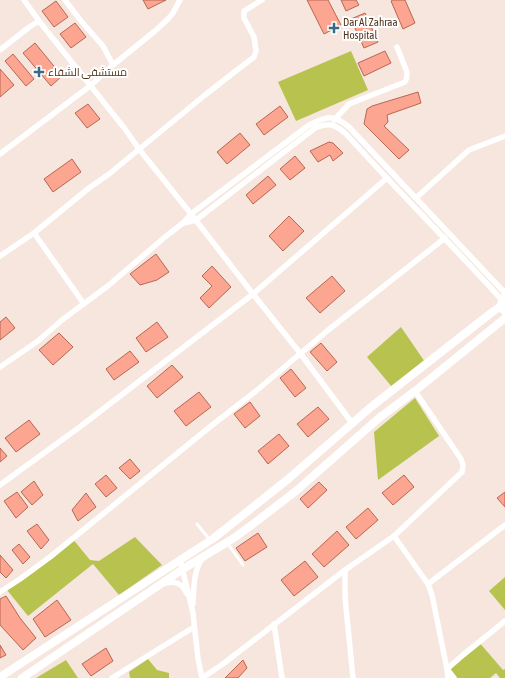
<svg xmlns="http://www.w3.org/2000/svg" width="505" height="678" font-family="'Asap Condensed',Cairo,sans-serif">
<rect width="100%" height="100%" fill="#f6e6dd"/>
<!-- green -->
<g fill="#b8c34f">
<path d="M351 51 368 90 296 121 278 82Z"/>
<path d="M401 327 425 362 392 387 367 357Z"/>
<path d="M415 398 439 436 378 480 374 432Z"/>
<path d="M135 537 162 565 119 595 93 564 28 616 7 590 72 538 90 560 99 561Z"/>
<path d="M505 577V610L489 591Z"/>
<path d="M478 641 503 670 505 669V678H500L496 673 490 678H450L448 667Z"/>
<path d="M148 659 157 670 169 673V678H130L129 672Z"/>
<path d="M66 660 78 678H36Z"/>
</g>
<!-- building -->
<g fill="#fca590" stroke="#b86754">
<path d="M143 0H166L148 9Z"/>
<path d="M307 0H328L341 25 324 34Z"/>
<path d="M341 0H356L359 5 346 11Z"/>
<path d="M393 0H405L415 23 403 29 391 1Z"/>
<path d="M56 1 68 17 54 27 42 11Z"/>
<path d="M365 13 378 42 364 48 351 19Z"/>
<path d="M75 23 86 37 71 48 60 34Z"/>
<path d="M35 43 62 76 51 86 23 53Z"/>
<path d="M385 51 391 63 364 76 358 63Z"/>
<path d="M13 54 34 79 26 86 5 61Z"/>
<path d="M0 69 14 85 0 97Z"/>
<path d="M418 92 421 103 387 115 388 122 384 126 409 150 399 159 364 124 367 109 372 106Z"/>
<path d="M88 104 100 119 87 128 75 113Z"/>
<path d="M280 106 288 117 264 135 256 124Z"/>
<path d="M240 133 250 145 227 164 217 152Z"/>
<path d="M329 142 333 143 343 153 333 161 330 155 318 162 310 151Z"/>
<path d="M295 156 305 168 290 180 280 169Z"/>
<path d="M72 159 81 172 53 192 44 179Z"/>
<path d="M268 176 276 185 253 204 246 195Z"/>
<path d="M289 216 304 231 283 251 269 236Z"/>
<path d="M156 254 169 272 157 280 140 285 130 274Z"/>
<path d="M212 266 231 287 209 308 200 298 212 286 202 276Z"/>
<path d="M332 276 345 291 320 313 306 298Z"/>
<path d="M6 317 15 328 0 340V322Z"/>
<path d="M157 322 168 337 146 352 136 338Z"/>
<path d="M59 333 73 347 53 365 39 350Z"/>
<path d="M321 343 337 362 327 371 310 352Z"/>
<path d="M130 351 139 362 114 380 106 369Z"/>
<path d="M172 365 183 377 157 398 147 386Z"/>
<path d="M291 369 306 388 295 397 280 378Z"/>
<path d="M199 392 211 407 186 426 174 411Z"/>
<path d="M250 402 260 416 245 428 234 414Z"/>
<path d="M318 407 329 419 308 437 297 424Z"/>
<path d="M29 420 40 434 16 452 5 438Z"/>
<path d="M279 434 289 446 268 464 258 451Z"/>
<path d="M0 448 7 456 0 462Z"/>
<path d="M130 459 140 471 130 479 119 468Z"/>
<path d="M106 475 117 488 106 497 95 484Z"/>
<path d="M404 475 414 487 393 505 382 493Z"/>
<path d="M34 481 43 495 32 505 21 492Z"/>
<path d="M319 482 327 490 308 508 300 499Z"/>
<path d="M17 492 28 507 16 518 4 501Z"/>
<path d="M505 492V507L497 498Z"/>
<path d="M86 493 96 507 78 521 72 510Z"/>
<path d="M368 508 378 520 356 539 346 527Z"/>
<path d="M37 524 49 540 41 549 27 531Z"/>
<path d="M337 531 349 545 324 567 312 554Z"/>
<path d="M258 533 267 547 245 561 236 548Z"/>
<path d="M19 544 30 557 23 564 12 550Z"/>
<path d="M0 555 13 570 6 578 0 572Z"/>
<path d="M305 561 318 577 294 596 281 580Z"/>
<path d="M6 596 20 618 36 638 23 650 0 625V599Z"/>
<path d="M57 600 71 620 45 637 33 619Z"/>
<path d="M0 645 6 655 0 658Z"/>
<path d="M106 648 113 661 91 676 82 664Z"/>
<path d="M243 660 247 668 238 678H225Z"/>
</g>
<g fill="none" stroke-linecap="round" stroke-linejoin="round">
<!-- lane -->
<g stroke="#fff" stroke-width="3">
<path d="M197 524 210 540"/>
<path d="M228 544 243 565"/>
</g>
<!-- street -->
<g stroke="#fff" stroke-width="5.5">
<path d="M24 0 39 21"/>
<path d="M65 0 81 21 103 46 113 65"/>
<path d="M0 50 28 28 39 21 125 129 139 149 191 214 253 294 300 353 352 423"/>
<path d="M334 120 349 104 405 82C407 79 407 76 407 72L397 47"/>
<path d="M0 154 90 86 113 65 155 31 168 19 173 13 180 0"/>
<path d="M416 198 469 150 505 136"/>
<path d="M184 223 196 220 315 128C329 122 335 124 346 134 397 190 451 244 502 300"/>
<path d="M34 233 84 304"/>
<path d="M0 256 34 233 89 188 109 174 205 95 228 77 254 57 256 51 254 37 244 18V11L262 0"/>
<path d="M0 367 38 341 62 320 109 285 165 237 183 223 191 214 309 125C327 116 333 114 349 127L505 293"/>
<path d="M0 485 81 426 253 294 387 178"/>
<path d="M394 536 428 584 432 595 447 669 448 678"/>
<path d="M180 559 193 613 198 659 202 678"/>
<path d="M345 570V597L353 678"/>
<path d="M165 583C176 581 182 583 187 594"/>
<path d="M428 584 505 525"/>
<path d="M0 592 20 579 50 557 211 426 256 391 327 331 445 238"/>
<path d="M193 604C194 589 193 572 202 559"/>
<path d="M274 624 282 678"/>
<path d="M112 678 194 627"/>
<path d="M202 678 223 664 345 570 394 536 462 472 463 465 461 459 415 391"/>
<path d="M454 678 447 669 463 655 505 621"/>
</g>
<!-- secondary -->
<g stroke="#fff" stroke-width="8">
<path d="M505 296C500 301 500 307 505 312"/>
<path d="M0 677 214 538 287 480 371 407 491 313 501 306"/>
<path d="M22 678 183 569 234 538 253 524 296 491 379 418 415 391 505 318"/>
</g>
</g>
<!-- markers -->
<g fill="#366b87" stroke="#fff" stroke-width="1.5">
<path d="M332 22h4v4h4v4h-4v4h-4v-4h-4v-4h4z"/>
<path d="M37 66h4v4h4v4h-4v4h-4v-4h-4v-4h4z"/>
</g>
<g text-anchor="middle" stroke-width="4" stroke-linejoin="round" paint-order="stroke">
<!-- poi labels -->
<g font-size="11" fill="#52341f" stroke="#fff" text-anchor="start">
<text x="343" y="26">Dar Al Zahraa<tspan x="343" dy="13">Hospital</tspan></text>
<text x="48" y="76">مستشفى الشفاء</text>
</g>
</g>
</svg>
